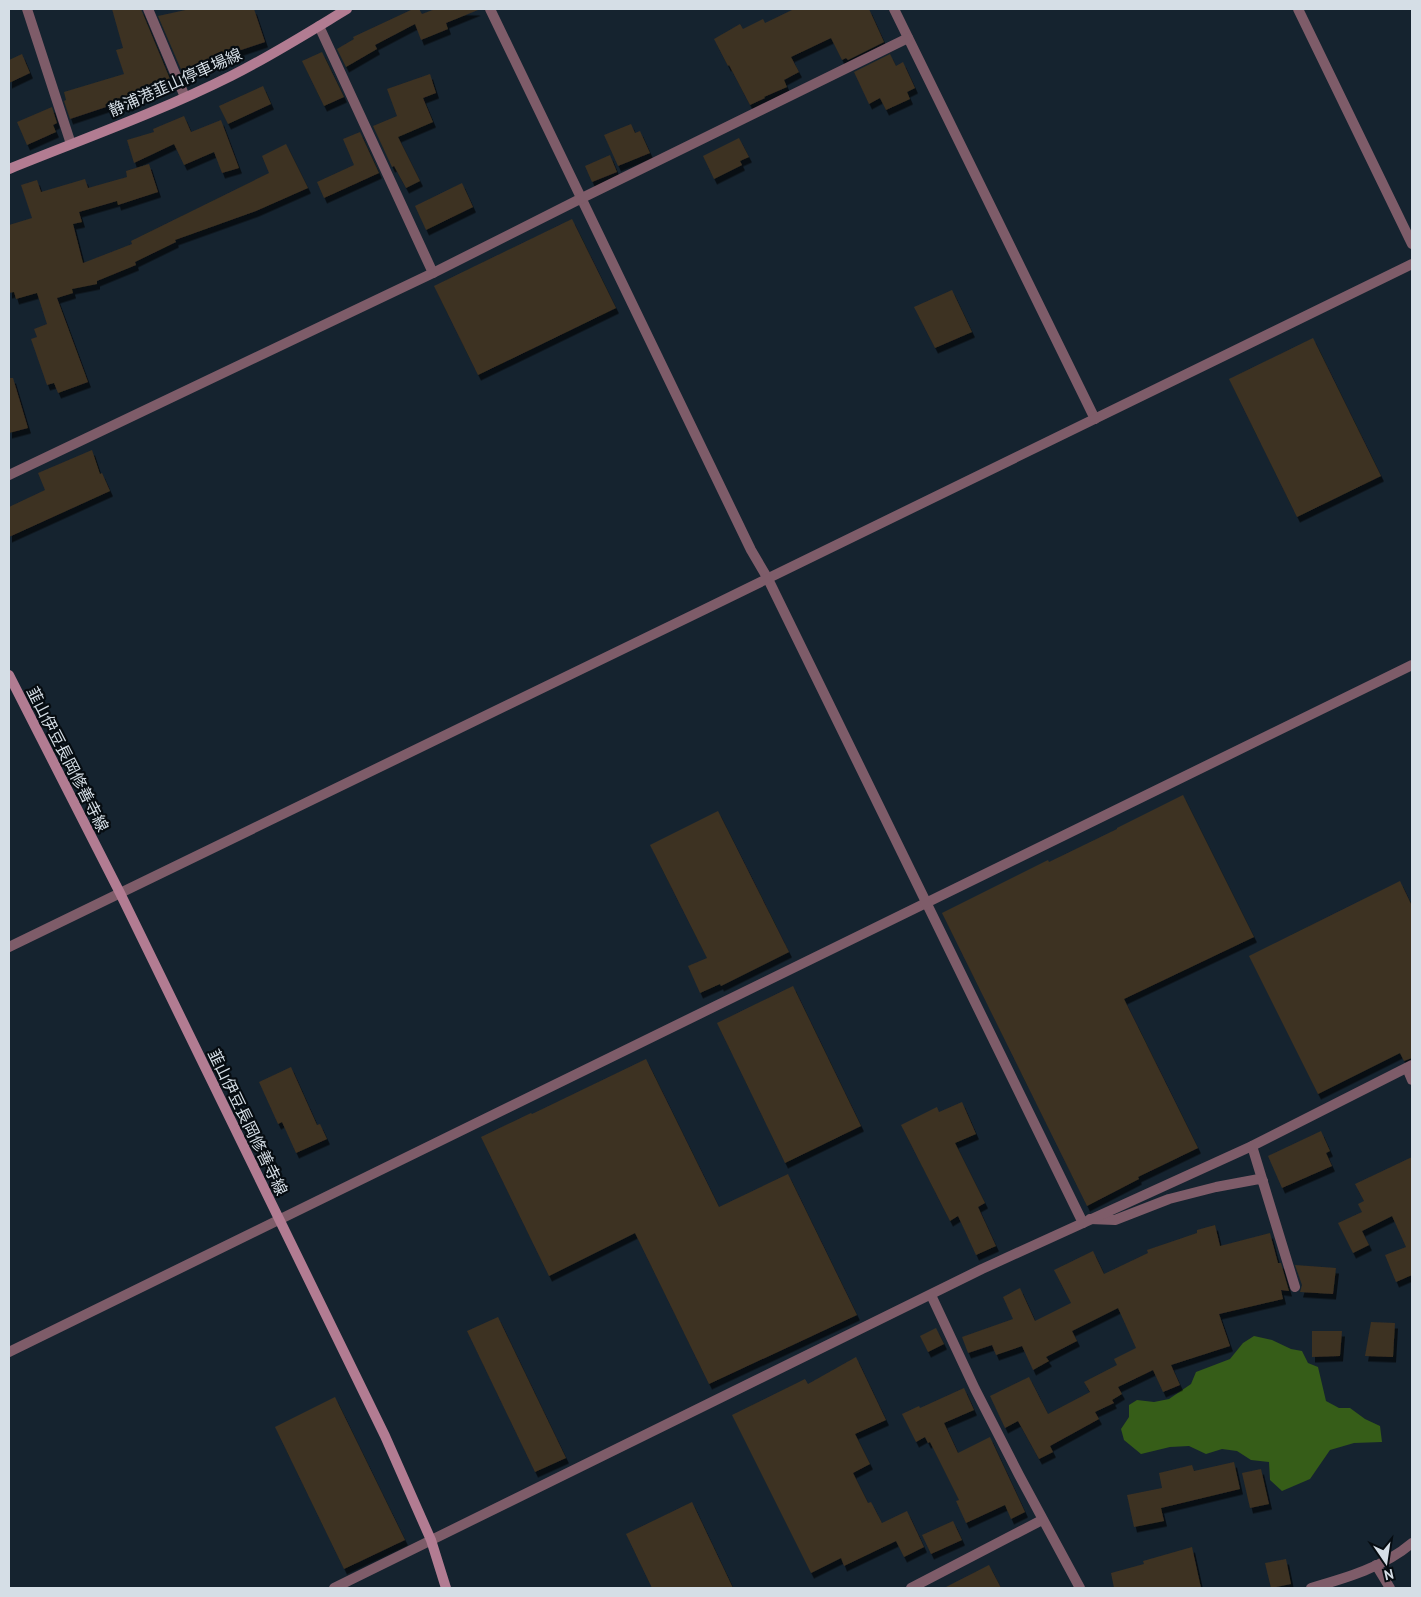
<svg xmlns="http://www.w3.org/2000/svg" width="1421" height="1597" font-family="'PT Sans','Noto Sans JP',sans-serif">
<defs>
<filter id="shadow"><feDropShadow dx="3" dy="5.5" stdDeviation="0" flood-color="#0009"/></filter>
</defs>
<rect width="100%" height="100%" fill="#15232f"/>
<!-- forest -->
<path fill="#365d18" d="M1254 1336 1272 1340 1291 1349 1302 1351 1308 1363 1318 1367 1326 1401 1339 1408H1350L1365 1419 1380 1426 1382 1442 1354 1443 1330 1450 1310 1479 1282 1491 1270 1480 1269 1462 1251 1460 1237 1451 1222 1449 1206 1454 1189 1446 1170 1447 1141 1454 1124 1440 1121 1429 1129 1417V1405L1137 1400 1154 1402 1169 1399 1191 1384 1196 1372 1230 1359 1243 1343Z"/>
<!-- building -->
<g fill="#3d3122" filter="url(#shadow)">
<path d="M112 9H141L170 79 164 82V83L118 102V103L70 119 64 101 66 100 64 92 124 74 116 50 123 48Z"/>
<path d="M190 9H254L265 42 208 61V63L183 74 158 16Z"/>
<path d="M413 9H419L422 14 435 9 478 10 446 23 448 29 421 40 415 24 375 45 377 49 346 67 337 49 354 39 353 37Z"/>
<path d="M794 9H869L884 42 848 60 846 58 842 60 831 38 791 57 799 72 784 80 787 87 764 97 765 98 750 105 729 65 728 66 714 39 740 24 743 29 763 19 765 23Z"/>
<path d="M322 52 344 97 324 106 302 61Z"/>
<path d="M22 54 30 73 9 83V60Z"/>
<path d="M890 54 896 66 903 62 915 88 907 92 910 99 886 110 880 98 869 104 854 72Z"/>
<path d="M430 74 436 93 423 98 433 122 398 137 420 181 406 188 394 166 392 167 373 126 397 116 387 89Z"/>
<path d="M263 86 271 104 228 124 219 106Z"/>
<path d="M52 107 57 123 53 125 56 132 27 145 17 122Z"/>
<path d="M184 116 191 132 221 120 239 168 222 173 214 152 184 165 174 144 134 163 127 140 154 132 153 129Z"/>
<path d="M631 124 635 133 640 131 650 153 618 166 604 135Z"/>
<path d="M360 132 379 173 324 198 317 182 354 165 343 139Z"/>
<path d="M739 138 749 157 740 161 742 165 714 179 703 156Z"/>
<path d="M286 144 308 188 256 211 175 240 176 242 135 262 136 265 97 281V284L72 289 73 293 57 298 88 382 58 393 54 383 47 385 31 339 37 337 34 329 47 324 37 293 16 299 14 292 9 293V225L32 218 21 185 37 180 41 192 85 179 88 188 127 177 126 171 149 164 158 192 118 205 117 201 79 212 82 222 73 224 83 263 132 244 131 241 269 173 262 156Z"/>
<path d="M610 155 617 172 592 182 585 166Z"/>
<path d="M462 183 473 207 426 230 415 206Z"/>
<path d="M572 219 616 308 478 375 434 286Z"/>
<path d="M952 290 972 332 935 348 914 307Z"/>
<path d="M1313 338 1381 476 1297 517 1229 379Z"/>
<path d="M9 378H13L28 428 9 433Z"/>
<path d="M92 450 100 474 102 473 110 491 9 537V507L45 490 38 473Z"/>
<path d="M1183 795 1254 937 1124 999 1198 1148 1138 1177 1139 1179 1087 1206 942 913 1048 860 1049 862 1117 829V828Z"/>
<path d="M718 811 789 952 721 986 720 984 700 993 688 966 707 958 650 845Z"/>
<path d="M1400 881 1412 906V1058L1404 1061 1400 1053 1318 1094 1249 956Z"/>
<path d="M793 986 861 1126 785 1163 717 1023Z"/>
<path d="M646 1059 719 1207 788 1174 857 1315 709 1384 635 1233 549 1276 481 1137 531 1113 532 1114Z"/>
<path d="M291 1067 317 1125 320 1124 327 1139 296 1153 282 1122 278 1124 259 1082Z"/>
<path d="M962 1102 976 1134 955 1143 985 1203 978 1207 996 1246 976 1255 958 1216 950 1221 901 1125 937 1107 939 1112Z"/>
<path d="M1321 1131 1330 1151 1326 1153 1332 1166 1282 1188 1268 1156Z"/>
<path d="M1412 1157V1275L1396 1282 1385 1255 1406 1247 1392 1216 1362 1231 1369 1245 1353 1253 1338 1223 1362 1212 1358 1204 1364 1201 1355 1184Z"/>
<path d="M1215 1225 1220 1246 1270 1233 1278 1263H1281L1289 1291 1281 1290 1283 1299 1219 1314 1230 1346 1171 1365 1180 1385 1163 1392 1153 1370 1118 1387 1122 1394 1112 1400 1114 1403 1095 1412 1099 1419 1050 1446 1053 1452 1039 1459 1018 1421 1005 1428 990 1396 1029 1377 1048 1414 1090 1392 1084 1382 1117 1365 1114 1359 1136 1348 1118 1308 1072 1331 1077 1341 1046 1357 1049 1361 1033 1370 1022 1346 996 1355 992 1345 968 1353 962 1337 1013 1319 1003 1297 1020 1288 1035 1321 1071 1303 1054 1270 1093 1251 1104 1274 1148 1253 1147 1250 1197 1233V1230Z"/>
<path d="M1295 1265 1336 1268 1333 1294 1300 1292 1302 1285Z"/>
<path d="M498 1317 566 1458 535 1472 467 1331Z"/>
<path d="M1371 1322 1395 1323 1393 1357 1365 1356Z"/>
<path d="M936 1328 944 1344 928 1352 920 1336Z"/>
<path d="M1312 1331H1342L1340 1356 1312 1357Z"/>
<path d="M856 1357 886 1420 855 1434 870 1464 853 1473 868 1503 871 1502 882 1523 907 1511 924 1547 904 1557 896 1541 844 1566 841 1558 811 1573 732 1415 805 1379 808 1384Z"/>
<path d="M964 1388 974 1410 944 1423 958 1453 990 1437 1025 1512 1011 1519 1005 1505 966 1523 956 1501 959 1500 930 1442 928 1443 925 1437 916 1442 902 1414 919 1406 920 1408Z"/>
<path d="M335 1397 405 1540 344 1569 275 1427Z"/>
<path d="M1234 1462 1240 1489 1161 1508 1164 1521 1134 1527 1127 1495 1162 1488 1159 1473 1192 1465 1194 1471Z"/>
<path d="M1261 1469 1269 1504 1250 1508 1242 1473Z"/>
<path d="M692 1502 733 1588H652L626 1534Z"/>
<path d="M953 1521 962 1540 931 1554 922 1535Z"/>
<path d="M1192 1547 1201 1588H1114L1111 1573 1144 1564 1143 1561Z"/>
<path d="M1286 1559 1291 1584 1271 1588 1265 1563Z"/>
<path d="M989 1565 1001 1588H944Z"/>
</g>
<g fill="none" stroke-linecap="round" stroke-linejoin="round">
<!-- lane -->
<g stroke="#7e5c69" stroke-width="10">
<path d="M148 9 185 97"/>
<path d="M319 26 433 273"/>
<path d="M1252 1146 1295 1287"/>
<path d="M1090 1219 1115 1220 1169 1199 1216 1187 1259 1179 1263 1181"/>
<path d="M931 1295 975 1389 1019 1475 1080 1588"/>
<path d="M9 1352 1412 665"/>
</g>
<!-- street -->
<g stroke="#7e5c69" stroke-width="10">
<path d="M27 9 71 144"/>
<path d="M490 9 751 550 768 579 1083 1223"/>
<path d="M894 9 1095 419"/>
<path d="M1298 9 1412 244"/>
<path d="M9 475 433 273 582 198 908 38"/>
<path d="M9 947C477 721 945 492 1412 264"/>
<path d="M1407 1068 1412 1080"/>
<path d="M1376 1565 1390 1588"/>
<path d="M334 1588 982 1269 1252 1146 1412 1065"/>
<path d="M911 1588 1042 1520"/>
<path d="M1311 1588C1346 1578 1384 1567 1412 1543"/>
</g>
<!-- secondary -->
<g stroke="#b27c92" stroke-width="10">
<path d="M9 169C83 139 159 112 231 76 271 56 309 32 347 9"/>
<path d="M9 675 120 893 385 1436 431 1540 446 1588"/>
</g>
</g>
<g text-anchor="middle" stroke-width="4.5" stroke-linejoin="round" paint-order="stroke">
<!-- street labels -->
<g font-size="16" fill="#d5dee6" stroke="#060c11">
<text transform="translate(175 82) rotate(-24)" y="6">静浦港韮山停車場線</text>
<text transform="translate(68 759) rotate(63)" y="6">韮山伊豆長岡修善寺線</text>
<text transform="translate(248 1122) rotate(64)" y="6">韮山伊豆長岡修善寺線</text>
</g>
</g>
<!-- border -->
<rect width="1421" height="1597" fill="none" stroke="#d5dee6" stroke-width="20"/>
<!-- north arrow -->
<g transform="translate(1386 1562) rotate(167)" stroke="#060c11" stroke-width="4" paint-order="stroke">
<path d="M0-4L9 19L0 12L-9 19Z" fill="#d5dee6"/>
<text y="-8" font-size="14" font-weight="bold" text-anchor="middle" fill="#d5dee6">N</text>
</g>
</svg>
